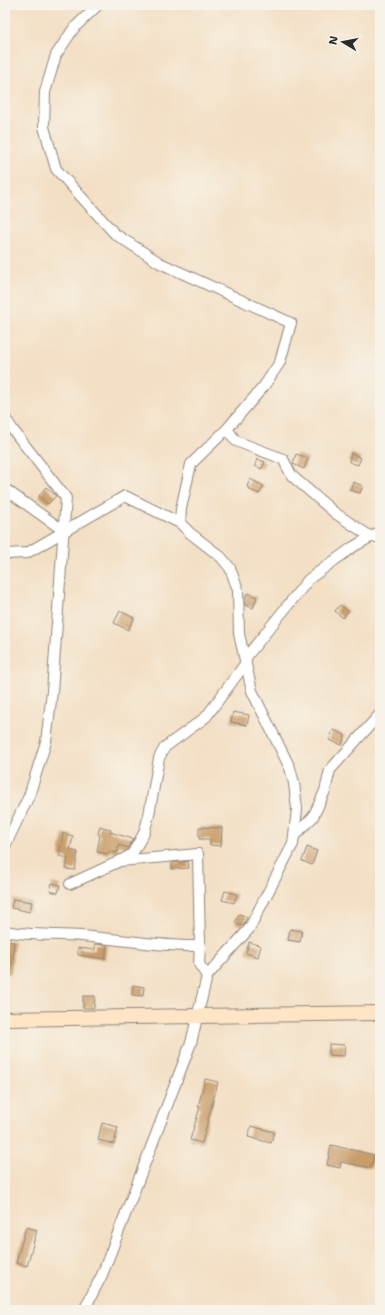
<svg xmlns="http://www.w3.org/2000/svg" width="385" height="1315" font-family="'Shantell Sans',sans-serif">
<rect width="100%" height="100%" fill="#f7f3e8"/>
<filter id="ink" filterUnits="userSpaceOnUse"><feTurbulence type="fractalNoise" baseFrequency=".025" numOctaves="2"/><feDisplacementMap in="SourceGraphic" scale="8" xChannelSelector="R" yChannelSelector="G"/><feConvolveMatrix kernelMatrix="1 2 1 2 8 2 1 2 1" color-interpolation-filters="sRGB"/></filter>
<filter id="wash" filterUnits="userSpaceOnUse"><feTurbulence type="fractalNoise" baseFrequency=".012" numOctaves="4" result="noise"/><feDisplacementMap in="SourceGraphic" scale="16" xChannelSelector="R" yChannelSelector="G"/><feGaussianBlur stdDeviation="0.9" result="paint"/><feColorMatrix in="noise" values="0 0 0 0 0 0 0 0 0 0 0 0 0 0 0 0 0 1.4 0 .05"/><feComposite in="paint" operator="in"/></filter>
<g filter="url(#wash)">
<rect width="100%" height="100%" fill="#f3dfc4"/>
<g id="blocks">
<!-- building -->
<g fill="#c99d6a">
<path d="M351 453 361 458 358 465 349 462Z"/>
<path d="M296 454 308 458 304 469 293 464Z"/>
<path d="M257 459 265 462 262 469 255 466Z"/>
<path d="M250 479 264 486 259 494 250 490V488L247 487Z"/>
<path d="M353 482 363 486 360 493 350 490Z"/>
<path d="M46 487 56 496 48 504 39 496Z"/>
<path d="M247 593 257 597 253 608 245 605V600Z"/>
<path d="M340 605 348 611 343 618 335 611Z"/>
<path d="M120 611 134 618 128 630 114 623Z"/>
<path d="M233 712 249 715 247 725 231 722Z"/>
<path d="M333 730 345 735 342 745 329 740Z"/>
<path d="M100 826 111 830 110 832 133 839 128 848 119 845 117 853 110 851 109 854 97 852 100 835 98 834Z"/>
<path d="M199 827 222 828 221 846 210 845V839H199Z"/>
<path d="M63 833 73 836 70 850 78 852 75 870 66 869 68 858 59 856Z"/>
<path d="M307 847 317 851 312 865 302 861Z"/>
<path d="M188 861 189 868 172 869V863Z"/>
<path d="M52 883 60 885 58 893 50 891Z"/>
<path d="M225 891 237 894 234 903 222 900Z"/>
<path d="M13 899 32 902 30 912 11 908Z"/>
<path d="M239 914 247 917 243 926 235 923Z"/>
<path d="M290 929 302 931 300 942 288 940Z"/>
<path d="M5 941 14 942 11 974H5Z"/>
<path d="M249 942 261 946 258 957 246 953Z"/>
<path d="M95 944 107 945 105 959 78 955V948L95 950Z"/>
<path d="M133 985 144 987 143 996 132 995Z"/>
<path d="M83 996H95L94 1008H83Z"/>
<path d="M329 1044 345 1045 344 1056 329 1055Z"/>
<path d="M205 1079 218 1082 202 1143 190 1140 200 1107H198Z"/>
<path d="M102 1123 118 1127 114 1144 98 1140Z"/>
<path d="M251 1126 274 1132 271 1143 248 1137Z"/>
<path d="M331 1145 374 1155 371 1168 341 1162 340 1168 327 1165Z"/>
<path d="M26 1227 37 1230 27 1266 16 1263Z"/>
</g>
</g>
</g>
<g filter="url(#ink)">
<use href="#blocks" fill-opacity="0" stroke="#8f8578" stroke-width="1"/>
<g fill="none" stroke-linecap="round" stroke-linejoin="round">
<defs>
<g id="minor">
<path d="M5 418 13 430 66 498 52 692 46 742 29 796 5 846"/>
<path d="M227 429 236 441 283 459 292 476 335 513 371 537H376"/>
<path d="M5 489 64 531"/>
<path d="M5 554 27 553 125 496 180 523"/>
<path d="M294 836 313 817 325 791 330 770 380 714"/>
<path d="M120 861 132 854 144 833 149 815 159 758 165 747 206 717 245 664 247 656 309 579 353 547 380 532"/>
<path d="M70 884 120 861 198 854 200 946"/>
<path d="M5 931C30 936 56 934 81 936 121 939 160 947 200 946L199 964 207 976"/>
<path d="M84 1310 102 1275 191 1043 207 976 249 929 293 844 297 809 294 783 290 768 252 691 239 634 238 590 230 568 221 557 190 533 180 523 181 509 191 464 227 429 264 386 280 362 291 323 160 263 115 234 56 169 44 127 45 92 56 55 74 28 98 5"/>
</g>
<path id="secondary" d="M5 1019 380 1013"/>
</defs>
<!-- minor casing -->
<use href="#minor" stroke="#8f8578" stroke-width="12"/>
<!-- secondary casing -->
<use href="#secondary" stroke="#8f8578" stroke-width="16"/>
<!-- minor -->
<use href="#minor" stroke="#fff" stroke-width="10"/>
<!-- secondary -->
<use href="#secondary" stroke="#fde5c5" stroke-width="14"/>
</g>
</g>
<!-- margin -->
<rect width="385" height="1315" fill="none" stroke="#f7f3e8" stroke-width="20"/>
<!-- north arrow -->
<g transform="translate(343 42) rotate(280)" stroke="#f7f3e8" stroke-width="3" paint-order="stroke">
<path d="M0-3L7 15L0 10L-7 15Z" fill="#2b2b2b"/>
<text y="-6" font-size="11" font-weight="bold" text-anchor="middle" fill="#2b2b2b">N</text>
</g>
</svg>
